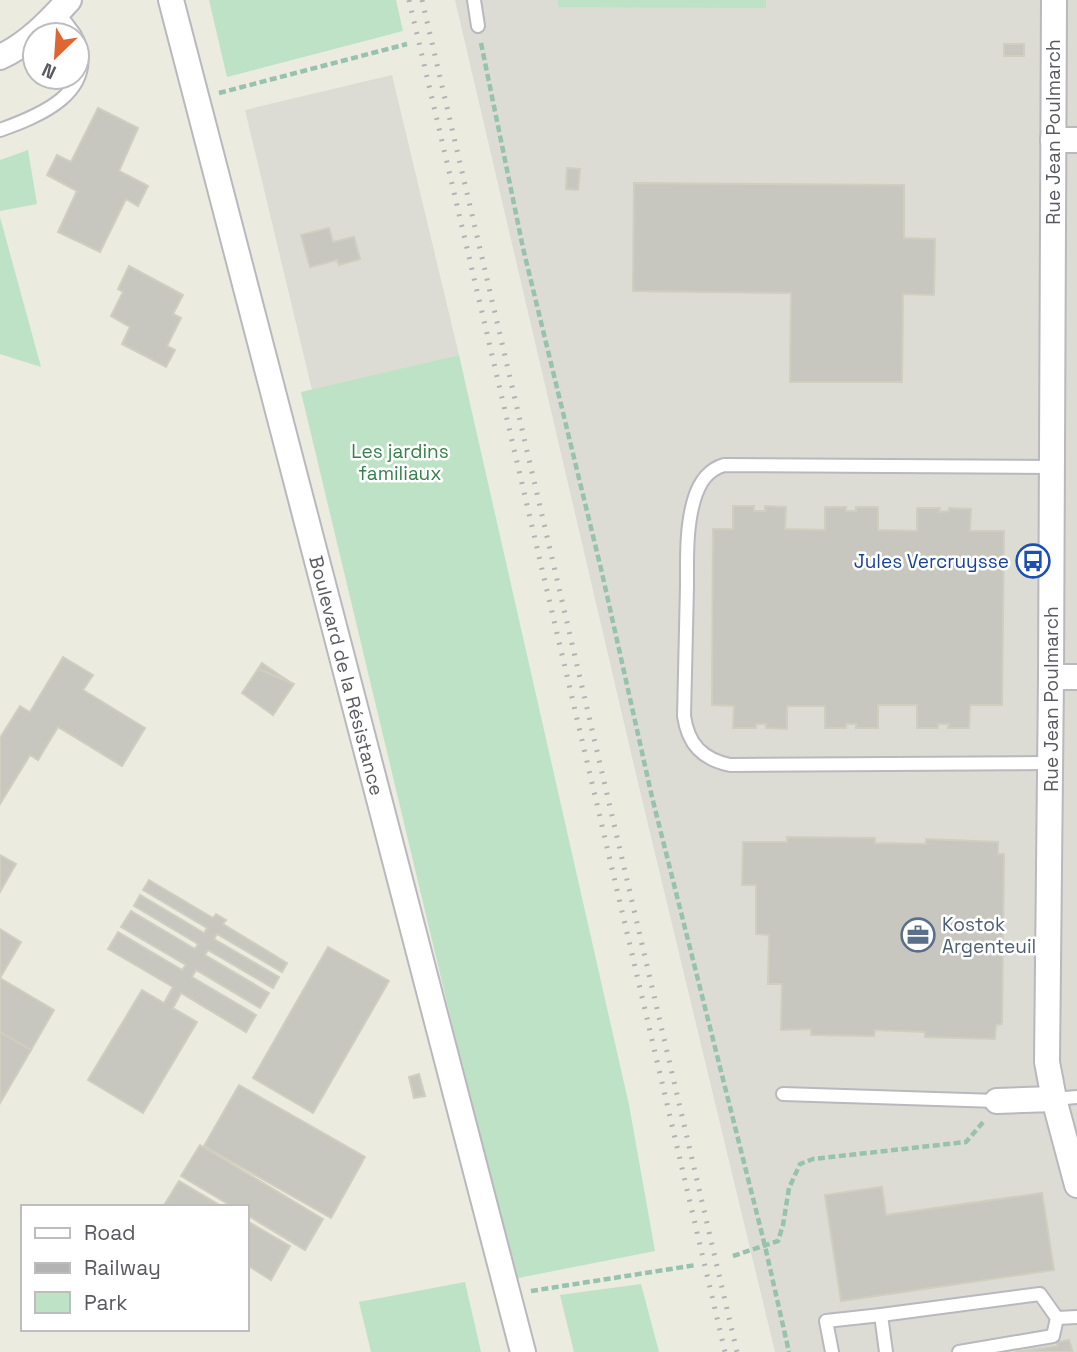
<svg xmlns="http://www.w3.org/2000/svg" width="1077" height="1352" font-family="'Space Grotesk',sans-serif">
<rect width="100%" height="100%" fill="#ebebe0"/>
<!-- industrial -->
<g fill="#dcdcd4">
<path d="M455 0H1077V1352H775L639 787Z"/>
<path d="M392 75 459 355 312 390 245 110Z"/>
</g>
<!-- green -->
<g fill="#bde2c5">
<path d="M209 0H396L403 31 227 77Z"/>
<path d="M558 0H766V8L558 7Z"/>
<path d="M28 150 37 204 0 211V160Z"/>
<path d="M0 217 41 367 0 354Z"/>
<path d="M459 355 629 1105 655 1251 513 1279 301 392Z"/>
<path d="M465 1282 481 1352H371L359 1302Z"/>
<path d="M641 1284 659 1352H574L560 1295Z"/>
</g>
<!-- building -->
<g fill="#c8c7bf" stroke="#cfcebf" stroke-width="2">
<rect x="1004" y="44" width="20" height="12"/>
<path d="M98 108 138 128 119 171 148 186 138 206 126 199 100 252 58 232 77 191 47 175 57 155 71 162Z"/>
<path d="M567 168 580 169 578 190 566 189Z"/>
<path d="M634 183 904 185V238L935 239 934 295 903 294 902 382H790L791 293 633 291Z"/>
<path d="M329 228 333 242 354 237 360 259 339 265 337 260 310 267 301 235Z"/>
<path d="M129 266 183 295 173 314 181 318 167 346 175 350 166 367 122 344 130 327 111 316 123 292 118 289Z"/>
<path d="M733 506H754V511H765V506L786 507 785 529 825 530V507H846V511H856V507H878V530L917 531V508H940L939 512 949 511V508L971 509 970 531H1004L1002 705H970L969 728H948L949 724H938V728H917V705H878V728H856V724H846V728H825V706H787V729L766 728V724H756V728H733L734 706 712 705 713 529H733Z"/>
<path d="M63 657 93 675 83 690 145 728 122 766 58 727 38 760 30 755 0 804V738L20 706 30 712Z"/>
<path d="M262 663 278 674 293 684 258 669Z"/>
<path d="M258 669 294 684 273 715 242 693Z"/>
<path d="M787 837 875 838V843L926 844V839L998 842V854H1004L1002 1024 996 1025 995 1039 925 1037V1032L875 1030 874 1036 811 1035V1029L781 1030 782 984H768L769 935 756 934V885H742L743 842H787Z"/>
<path d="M0 855 16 864 0 892Z"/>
<path d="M149 880 213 918 216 914 226 920 223 924 287 963 282 972 217 934 214 939 279 977 273 988 208 950 205 955 269 993 260 1008 196 970 192 977 256 1015 246 1032 181 993 173 1008 197 1022 143 1113 88 1080 142 990 164 1003 173 987 108 949 118 932 182 970 186 965 121 927 131 911 195 949 198 944 134 906 140 895 204 933 207 928 143 890Z"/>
<path d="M0 929 21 942 0 978Z"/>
<path d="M328 947 389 981 313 1113 253 1078Z"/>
<path d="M0 978 54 1010 31 1050 0 1032Z"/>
<path d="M0 1032 31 1050 0 1103Z"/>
<path d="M419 1074 425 1096 414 1098 409 1077Z"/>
<path d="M239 1085 365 1157 331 1218 204 1146Z"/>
<path d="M200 1145 323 1219 305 1250 247 1215V1207H233L181 1176Z"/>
<path d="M179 1181 223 1207H163Z"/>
<path d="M882 1187 886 1215 1042 1193 1054 1270 841 1301 825 1195Z"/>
<path d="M247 1221 290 1246 271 1280 247 1265Z"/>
<path d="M1069 1340 1073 1352H1015L1057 1346V1342Z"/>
</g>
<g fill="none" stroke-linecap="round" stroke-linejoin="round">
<defs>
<g id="lane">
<path d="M474 0 478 26"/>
<path d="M58 12 75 35"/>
<path d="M0 130C39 116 98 93 77 39"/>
<path d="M1050 763 730 765C702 759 688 744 684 716 685 672 686 629 687 586 687 558 686 527 694 500 699 483 707 470 724 465L1052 467"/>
<path d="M783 1094 997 1101"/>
<path d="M1054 1099 1077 1097"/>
<path d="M881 1315 1040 1294 1057 1318 1053 1336 959 1352"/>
<path d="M1057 1318 1077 1317"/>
<path d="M832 1352 826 1321 881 1315 886 1352"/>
</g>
<g id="street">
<path id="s1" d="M171 0 523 1352"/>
<path d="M1054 0 1051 677 1047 1062 1054 1099 1077 1185"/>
<path d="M0 57C27 45 49 22 69 0"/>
<path d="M1053 140H1077"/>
<path d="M1051 677H1077"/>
<path d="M997 1101 1054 1099"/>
</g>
</defs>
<!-- lane casing -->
<use href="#lane" stroke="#b8b8be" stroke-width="16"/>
<!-- street casing -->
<use href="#street" stroke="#b8b8be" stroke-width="28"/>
<!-- path -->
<g stroke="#97c2ad" stroke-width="4.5" stroke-dasharray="7 3.5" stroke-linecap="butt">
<path d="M481 43 523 248 602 573 652 797 765 1246 789 1352"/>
<path d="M219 93 407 44"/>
<path d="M733 1256 778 1241 783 1225 789 1188 800 1164 813 1159 966 1142 985 1120"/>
<path d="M531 1291 696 1265"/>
</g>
<!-- lane -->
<use href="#lane" stroke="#fff" stroke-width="12"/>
<!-- street -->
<use href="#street" stroke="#fff" stroke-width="24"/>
<!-- rail -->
<g stroke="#b3b3b4" stroke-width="5" stroke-dasharray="2 9" stroke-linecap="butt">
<path d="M409 0 725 1352"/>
<path d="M422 0 737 1352"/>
</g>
</g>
<!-- icons -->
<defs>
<symbol id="bus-ring" viewBox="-11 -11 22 22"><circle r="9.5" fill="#fff" stroke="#1a4fb4" stroke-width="1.5"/><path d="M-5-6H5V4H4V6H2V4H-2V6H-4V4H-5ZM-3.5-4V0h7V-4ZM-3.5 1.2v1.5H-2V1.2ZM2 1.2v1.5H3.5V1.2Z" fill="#1a4fb4"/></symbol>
<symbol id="office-ring" viewBox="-11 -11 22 22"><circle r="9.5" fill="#fff" stroke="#5c6f8a" stroke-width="1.5"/><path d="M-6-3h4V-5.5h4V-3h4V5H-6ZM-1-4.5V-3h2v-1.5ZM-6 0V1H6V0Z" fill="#5c6f8a"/></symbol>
</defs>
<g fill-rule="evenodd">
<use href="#bus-ring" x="1014" y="542" width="38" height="38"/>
<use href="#office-ring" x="899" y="916" width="38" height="38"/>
</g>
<g text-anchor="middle" stroke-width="5" stroke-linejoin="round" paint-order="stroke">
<!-- street labels -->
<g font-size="19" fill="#595a60" stroke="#fff">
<text transform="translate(1053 132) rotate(-90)" y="7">Rue Jean Poulmarch</text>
<text dy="7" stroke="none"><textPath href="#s1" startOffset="698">Boulevard de la Résistance</textPath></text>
<text transform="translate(1051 699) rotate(-90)" y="7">Rue Jean Poulmarch</text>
</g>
<!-- park labels -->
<g font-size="19" fill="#38804b" stroke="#fff">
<text x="400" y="458">Les jardins<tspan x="400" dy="22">familiaux</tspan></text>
</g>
<!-- transit labels -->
<g font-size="19" fill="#164399" stroke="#fff" text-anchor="end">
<text x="1009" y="568">Jules Vercruysse</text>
</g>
<!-- service labels -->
<g font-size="19" fill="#4e5e75" stroke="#fff" text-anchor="start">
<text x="942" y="931">Kostok<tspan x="942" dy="22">Argenteuil</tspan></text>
</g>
</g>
<!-- legend -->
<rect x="21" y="1205" width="228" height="126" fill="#ffffff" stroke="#bdbdbf" stroke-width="2"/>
<rect x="35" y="1228" width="35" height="10" fill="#ffffff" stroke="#bdbdbf" stroke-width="2"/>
<text x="84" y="1240" font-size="21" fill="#595a60">Road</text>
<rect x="35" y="1263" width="35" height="10" fill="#b3b3b4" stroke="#bdbdbf" stroke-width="2"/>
<text x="84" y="1275" font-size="21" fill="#595a60">Railway</text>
<rect x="35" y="1292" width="35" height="21" fill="#bde2c5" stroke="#bdbdbf" stroke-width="2"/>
<text x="84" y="1310" font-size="21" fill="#595a60">Park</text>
<!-- north arrow -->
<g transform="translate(56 56) rotate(205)"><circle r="33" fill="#ffffff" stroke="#bdbdbf" stroke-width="2"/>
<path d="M0-5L12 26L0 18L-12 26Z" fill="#e06631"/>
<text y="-10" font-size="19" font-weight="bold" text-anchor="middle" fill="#595a60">N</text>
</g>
</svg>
